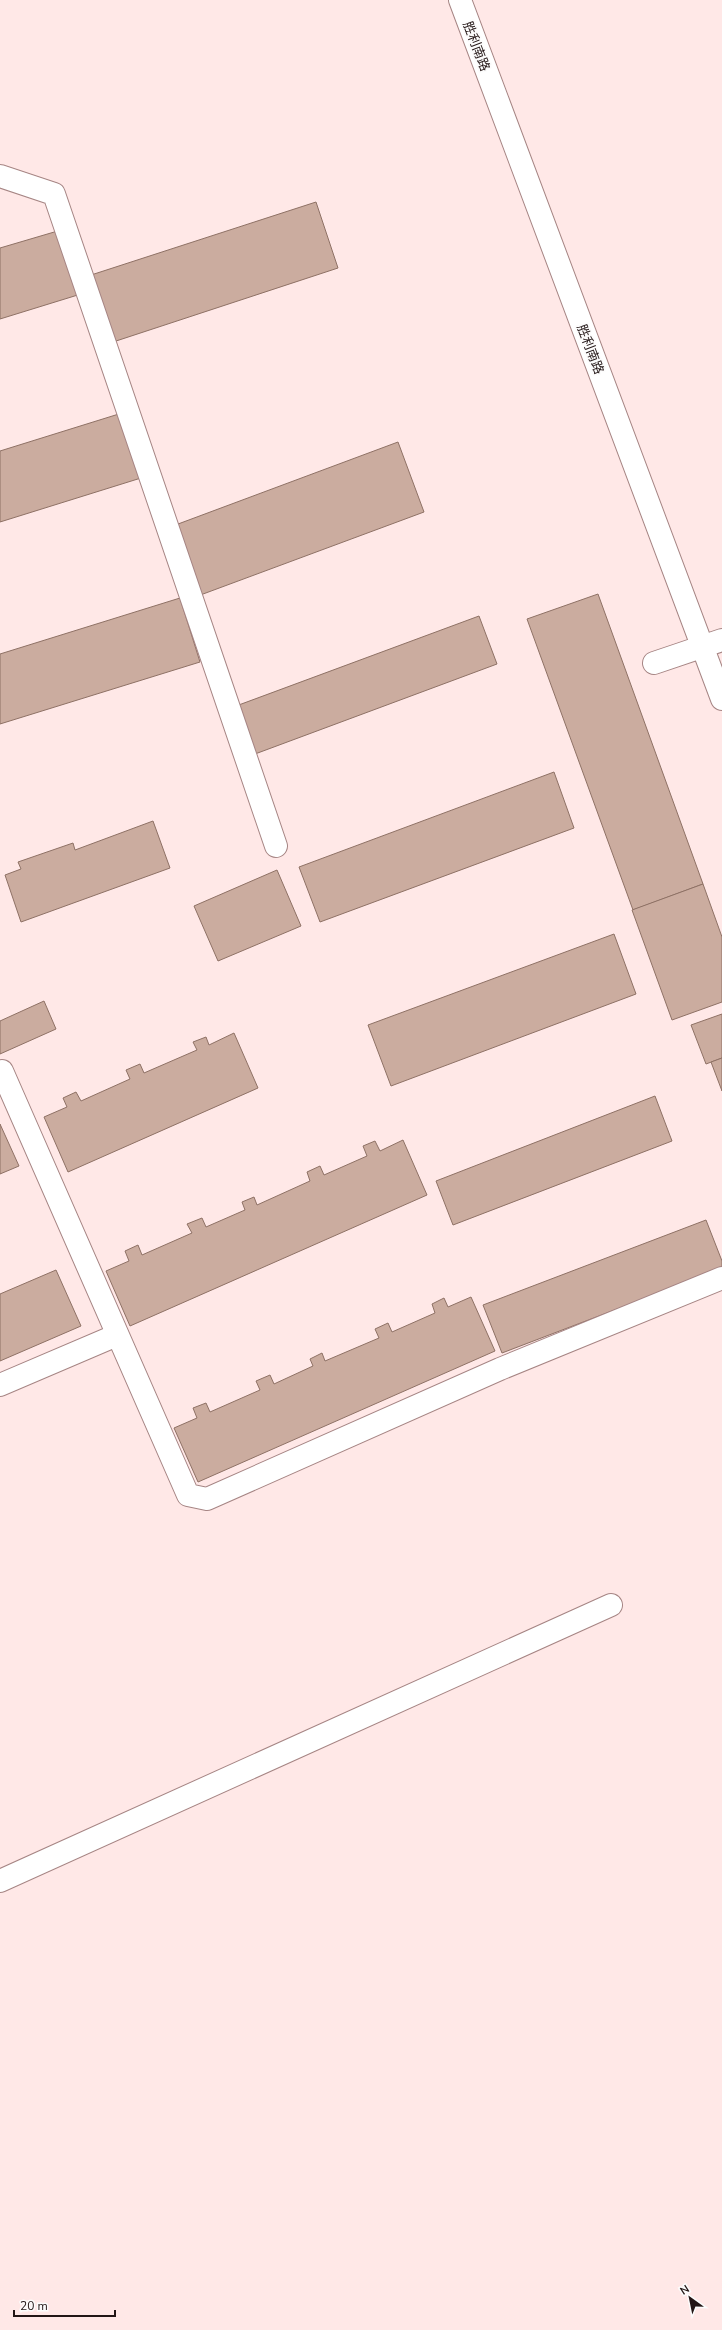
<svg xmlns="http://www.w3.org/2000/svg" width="722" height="2330" font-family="'Nunito Sans','Noto Sans SC',sans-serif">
<rect width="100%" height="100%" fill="#ffe8e7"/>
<!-- building -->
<g fill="#cbac9f" stroke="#8e7165">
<path d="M316 202 338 268 110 343 88 276Z"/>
<path d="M61 230 81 294 0 319V248Z"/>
<path d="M122 413 141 478 0 522V451Z"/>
<path d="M398 442 424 512 195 597 170 527Z"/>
<path d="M598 594 703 884 633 910 527 619Z"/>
<path d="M180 598 200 662 0 724V654Z"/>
<path d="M479 616 497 664 255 754 236 706Z"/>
<path d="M554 772 574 828 320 922 299 867Z"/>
<path d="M153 821 170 868 21 922 5 875 21 869 18 862 73 843 75 850Z"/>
<path d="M277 870 301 926 218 961 194 906Z"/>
<path d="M703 884 722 937V1002L672 1020 632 910Z"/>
<path d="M614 934 636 994 391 1086 368 1025Z"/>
<path d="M44 1001 56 1029 0 1054V1021Z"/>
<path d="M722 1014V1058L706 1064 691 1025Z"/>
<path d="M234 1033 258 1088 68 1172 44 1117 67 1107 63 1098 76 1092 81 1101 130 1079 126 1070 140 1064 144 1073 197 1050 193 1042 206 1037 209 1045Z"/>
<path d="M722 1058V1091L711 1062Z"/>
<path d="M655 1096 672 1141 453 1225 436 1181Z"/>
<path d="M0 1124 19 1166 0 1174Z"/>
<path d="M403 1140 427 1195 130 1326 106 1271 129 1261 125 1251 138 1245 142 1255 192 1233 187 1224 202 1218 206 1227 245 1210 242 1202 254 1197 257 1205 310 1181 307 1172 320 1166 324 1175 367 1156 363 1146 375 1141 380 1151Z"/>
<path d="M706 1220 722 1261V1269L502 1353 483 1305Z"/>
<path d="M56 1270 81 1326 0 1361V1294Z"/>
<path d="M471 1297 495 1351 198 1482 174 1428 197 1418 193 1408 206 1403 210 1412 260 1390 256 1381 270 1375 274 1384 313 1366 310 1359 322 1353 325 1361 379 1338 375 1329 388 1323 392 1332 435 1313 432 1304 444 1298 448 1307Z"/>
</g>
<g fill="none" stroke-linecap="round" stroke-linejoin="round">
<defs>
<g id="minor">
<path d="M0 176 54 194 276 846"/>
<path d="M654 663 722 640"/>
<path d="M2 1071 188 1495 207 1499 500 1369 722 1278"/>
<path d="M0 1385 117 1335"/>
<path d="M0 1881 611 1605"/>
</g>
<path id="major" d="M460 0 722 699"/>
</defs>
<!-- minor casing -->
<use href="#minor" stroke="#a68584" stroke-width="24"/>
<!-- major casing -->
<use href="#major" stroke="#a68584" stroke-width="24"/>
<!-- minor -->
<use href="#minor" stroke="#fff" stroke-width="22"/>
<!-- major -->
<use href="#major" stroke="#fff" stroke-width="22"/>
</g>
<g text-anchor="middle" stroke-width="3.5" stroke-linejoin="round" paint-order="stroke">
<!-- street labels -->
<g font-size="13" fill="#221515" stroke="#fcfcfc">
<text transform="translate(477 46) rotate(69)" y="5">胜利南路</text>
<text transform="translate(591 349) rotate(69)" y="5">胜利南路</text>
</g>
</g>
<!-- north arrow -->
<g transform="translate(690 2298) rotate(327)" stroke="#fcfcfc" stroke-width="3" paint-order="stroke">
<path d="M0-3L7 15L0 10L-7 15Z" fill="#221515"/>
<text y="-6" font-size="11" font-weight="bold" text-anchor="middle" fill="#221515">N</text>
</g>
<!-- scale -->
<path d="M14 2310v6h101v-6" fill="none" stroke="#221515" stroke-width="2"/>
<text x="20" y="2310" font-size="12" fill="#221515" stroke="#fcfcfc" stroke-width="3" paint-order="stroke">20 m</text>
</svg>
